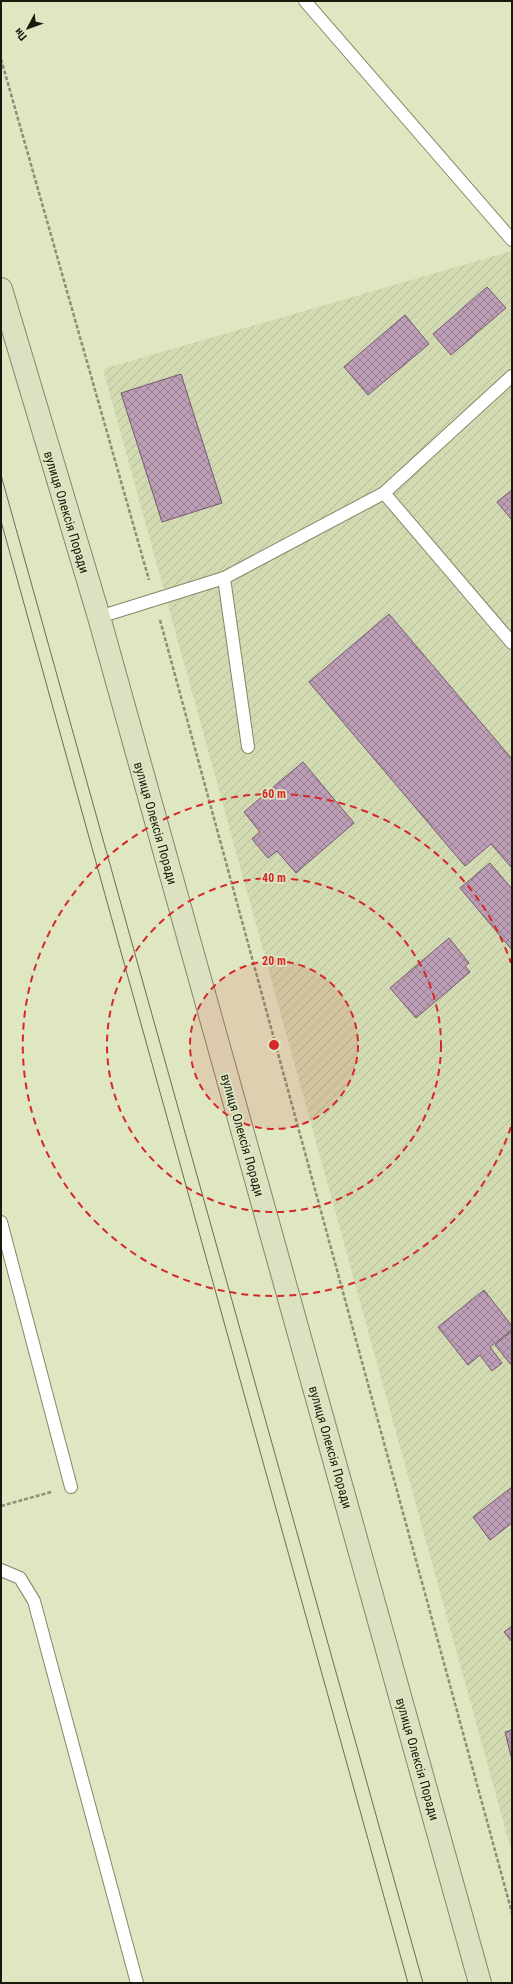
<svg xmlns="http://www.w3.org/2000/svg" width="513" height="1984" font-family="'Roboto Condensed',sans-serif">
<defs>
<pattern id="industrial-furrows" width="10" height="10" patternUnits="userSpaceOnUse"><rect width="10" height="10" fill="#d1dab0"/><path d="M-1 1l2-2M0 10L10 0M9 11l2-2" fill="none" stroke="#b3ba96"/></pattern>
<pattern id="building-cross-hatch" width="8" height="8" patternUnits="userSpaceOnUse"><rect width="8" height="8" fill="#bc9eb6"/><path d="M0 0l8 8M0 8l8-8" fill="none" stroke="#988092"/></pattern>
</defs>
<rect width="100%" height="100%" fill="#dee6c2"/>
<!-- industrial -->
<path fill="url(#industrial-furrows)" d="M512 251V1853L103 369Z"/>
<!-- building -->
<g fill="url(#building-cross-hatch)" stroke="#74596f">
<path d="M487 287 506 308 451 355 433 334Z"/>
<path d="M405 315 429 344 368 395 344 367Z"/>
<path d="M181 374 222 503 162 522 121 393Z"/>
<path d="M512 490V520L497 502Z"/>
<path d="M389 614 512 759V868L491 844 465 866 309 682Z"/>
<path d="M303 762 354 823 296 873 277 851 268 858 252 839 260 832 244 812Z"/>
<path d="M490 863 512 889V950L460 888Z"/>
<path d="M449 938 469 963 465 966 470 972 416 1018 390 988Z"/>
<path d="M484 1290 512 1326V1330L490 1347 502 1363 492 1371 480 1355 468 1365 438 1327Z"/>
<path d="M512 1331V1366L495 1345Z"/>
<path d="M512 1487V1523L490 1540 473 1517Z"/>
<path d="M512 1626V1642L504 1632Z"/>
<path d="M512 1730V1760L505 1732Z"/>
</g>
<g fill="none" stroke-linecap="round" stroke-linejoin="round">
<defs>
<g id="lane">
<path d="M305 1 512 240"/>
<path d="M384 493 512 643"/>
<path d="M224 578 248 747"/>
<path d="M99 617 224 578 384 493 512 376"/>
<path d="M1 1222 71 1487"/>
<path d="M1 1570 20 1578 34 1601 137 1983"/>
</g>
<path id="secondary" d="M1 289 99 617 480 1983"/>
</defs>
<!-- lane casing -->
<use href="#lane" stroke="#828968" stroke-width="14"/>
<!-- secondary casing -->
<use href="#secondary" stroke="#828968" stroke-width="24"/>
<!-- path -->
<g stroke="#8b9076" stroke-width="2.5" stroke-dasharray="4 2" stroke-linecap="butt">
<path d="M1 59 149 580"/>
<path d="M160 620 512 1913"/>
<path d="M1 1506 51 1492"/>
</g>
<!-- lane -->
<use href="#lane" stroke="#fff" stroke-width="12"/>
<!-- secondary -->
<use href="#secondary" stroke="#dce1c1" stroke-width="22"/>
<!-- tram -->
<g stroke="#696e57" stroke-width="1">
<path d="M1 475 423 1983"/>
<path d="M1 521 408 1983"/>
</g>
</g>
<!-- distance rings -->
<circle cx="274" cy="1045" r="84" fill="#d62828" fill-opacity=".12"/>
<g fill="none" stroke="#d62828" stroke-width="2" stroke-dasharray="7 5">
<circle cx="274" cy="1045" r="84"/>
<circle cx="274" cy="1045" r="167"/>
<path d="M511 1127A251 251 0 1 1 511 963"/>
</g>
<g text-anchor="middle" stroke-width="3.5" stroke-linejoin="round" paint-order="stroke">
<!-- street labels -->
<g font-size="13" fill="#181a0d" stroke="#dee6c2">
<text transform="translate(67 512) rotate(73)" y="5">вулиця Олексія Поради</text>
<text transform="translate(156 823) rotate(74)" y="5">вулиця Олексія Поради</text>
<text transform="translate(243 1135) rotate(74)" y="5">вулиця Олексія Поради</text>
<text transform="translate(331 1447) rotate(74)" y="5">вулиця Олексія Поради</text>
<text transform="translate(418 1759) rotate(74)" y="5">вулиця Олексія Поради</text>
</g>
</g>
<circle cx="274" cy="1045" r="6" fill="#d62828" stroke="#dee6c2" stroke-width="2"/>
<g font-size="12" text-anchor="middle" font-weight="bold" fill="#d62828" stroke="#dee6c2" stroke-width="3.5" stroke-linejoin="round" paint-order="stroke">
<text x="274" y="798">60 m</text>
<text x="274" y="882">40 m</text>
<text x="274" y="965">20 m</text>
</g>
<!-- border -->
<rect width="513" height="1984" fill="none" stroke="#181a0d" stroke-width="4"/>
<!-- north arrow -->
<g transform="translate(28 28) rotate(229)" stroke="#dee6c2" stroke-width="3" paint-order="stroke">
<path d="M0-3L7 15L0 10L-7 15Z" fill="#181a0d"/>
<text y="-6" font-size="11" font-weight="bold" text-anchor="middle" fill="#181a0d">Пн</text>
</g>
</svg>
